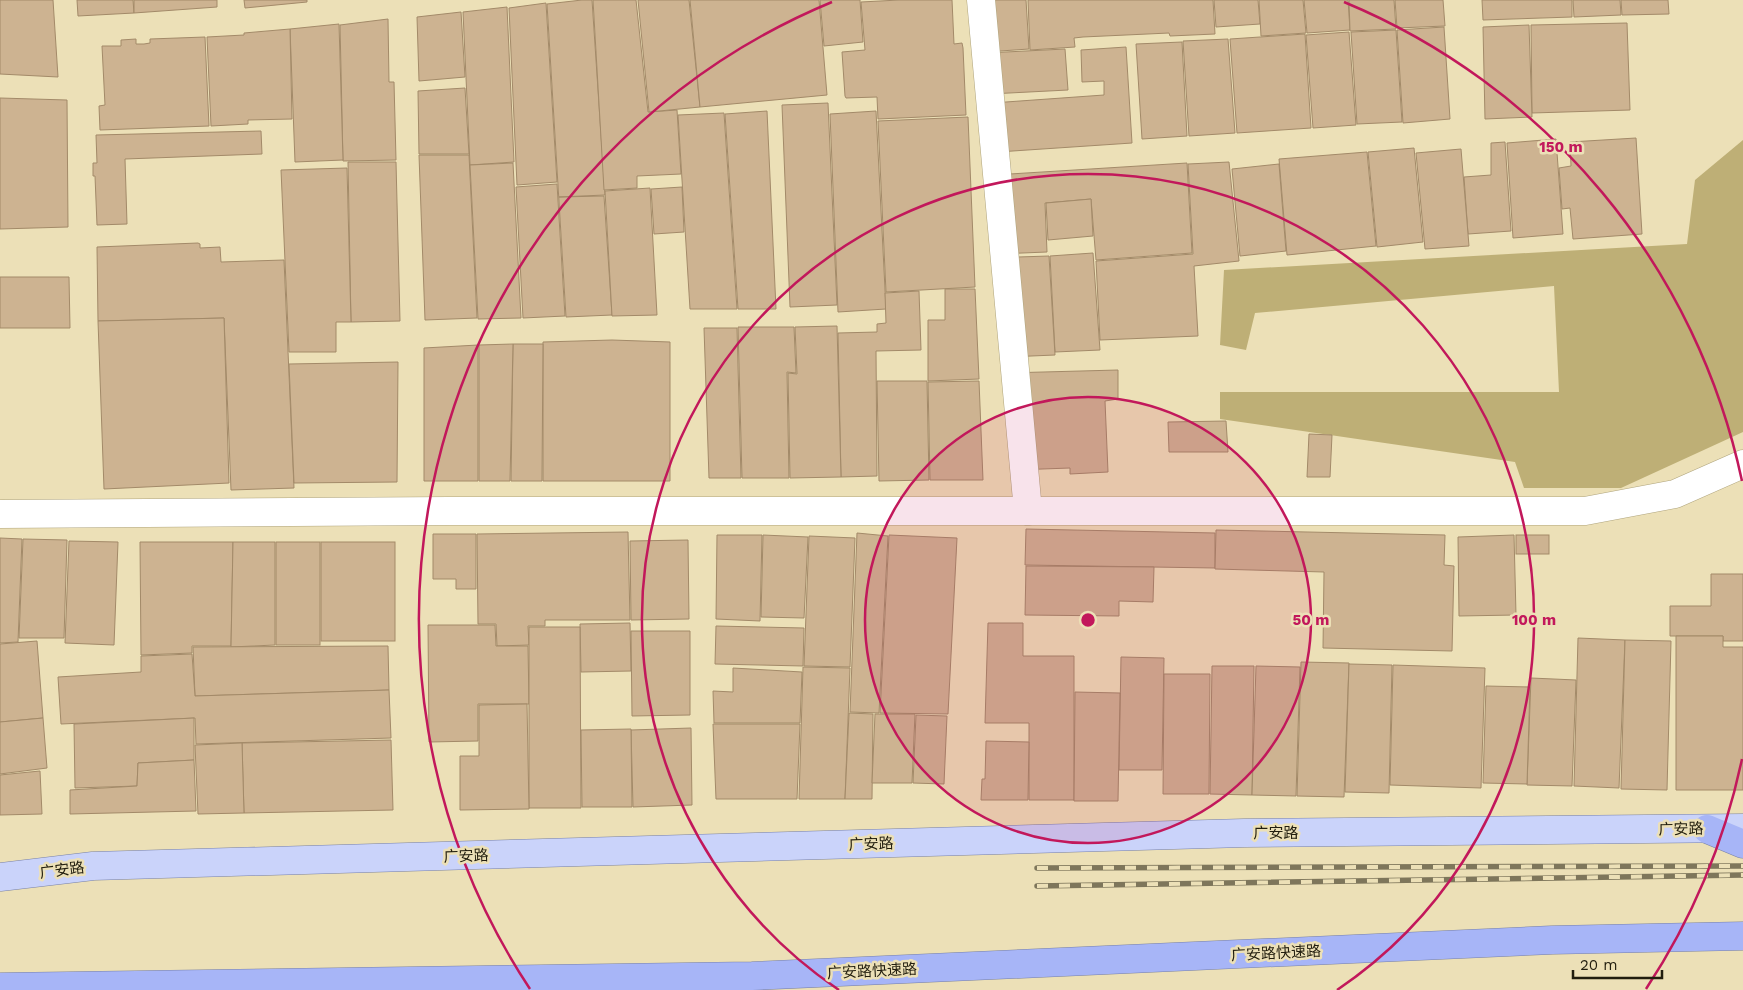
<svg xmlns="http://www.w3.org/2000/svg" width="1743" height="990" font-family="'Work Sans','Noto Sans SC',sans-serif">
<rect width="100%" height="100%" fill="#ece0b7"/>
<!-- green -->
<path fill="#beaf76" d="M1743 140V432L1621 488H1524L1515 462 1220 419V392H1559L1554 286 1255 313 1246 350 1220 345 1224 270 1687 244 1695 180Z"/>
<!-- building -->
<g fill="#cdb391" stroke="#a38a69">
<path d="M0 0H53L58 77 0 74Z"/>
<path d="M77 0H133L134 13 78 16Z"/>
<path d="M134 0H217V7L134 13Z"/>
<path d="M244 0H307V2L245 8Z"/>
<path d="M582 0H592L605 195 559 197 604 196 612 315 566 317 547 4Z"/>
<path d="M593 0H636L648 112 677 110 681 174 637 176V188L604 190Z"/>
<path d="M638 0H689L700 107 649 112Z"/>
<path d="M690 0H819L827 95 700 107Z"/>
<path d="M820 0H860L863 42 824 46Z"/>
<path d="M899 0H952L954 44 962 43 963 48 966 115 878 119 877 97 846 98 845 96 842 52 865 50 861 2Z"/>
<path d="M980 0H1026L1029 49 986 52Z"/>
<path d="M1028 0H1213L1215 34 1170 36 1169 33 1083 37 1074 38 1075 47 1030 50Z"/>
<path d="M1214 0H1258L1260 24 1216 27Z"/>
<path d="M1259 0H1303L1306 33 1261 36Z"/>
<path d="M1304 0H1348L1350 30 1307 33Z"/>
<path d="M1349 0H1394L1396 29 1350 31Z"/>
<path d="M1395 0H1443L1445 26 1397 28Z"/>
<path d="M1482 0H1572V17L1483 20Z"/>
<path d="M1573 0H1620L1621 15 1574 17Z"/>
<path d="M1621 0H1668L1669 14 1622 15Z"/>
<path d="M546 3 557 182 517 185 509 8Z"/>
<path d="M507 7 514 162 470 165 463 12Z"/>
<path d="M461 12 465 77 419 81 417 17Z"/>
<path d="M388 19 389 82H394L396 160 343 161 340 25Z"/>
<path d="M1627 23 1630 110 1532 113 1531 25Z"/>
<path d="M339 24 343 160 295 162 290 29Z"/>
<path d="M1529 25 1532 117 1485 119 1483 27Z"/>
<path d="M1444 27 1450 119 1403 123 1397 30Z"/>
<path d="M290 29 292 119 248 120V124L211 126 207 37 244 35V33Z"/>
<path d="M1396 30 1402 122 1357 124 1351 32Z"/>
<path d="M1349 32 1356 125 1313 128 1306 35Z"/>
<path d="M1305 34 1311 128 1237 133 1230 39Z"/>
<path d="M205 37 209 126 100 130 99 106 105 105 102 46H121V40L136 39V44H144L150 43V39Z"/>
<path d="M1228 39 1235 133 1189 136 1183 41Z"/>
<path d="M1182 42 1187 136 1142 139 1136 44Z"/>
<path d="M1126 47 1132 143 998 152 992 103 1104 95V81L1082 82 1081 50Z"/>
<path d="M1065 49 1068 90 990 94 986 53Z"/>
<path d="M465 88 469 154H419L418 91Z"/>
<path d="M0 98 67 100 68 227 0 229Z"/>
<path d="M828 103 837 305 790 307 782 105Z"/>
<path d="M767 111 776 309H738L725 114Z"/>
<path d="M876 111 886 309 838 312 830 114Z"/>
<path d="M724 113 737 309H690L678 115Z"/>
<path d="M968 117 975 287 886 292 878 121Z"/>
<path d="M261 131 262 154 125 159 127 224 97 225 95 176H93V163H97L96 135Z"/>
<path d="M1636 138 1642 234 1573 239 1570 208 1562 209 1559 168 1571 166 1570 142Z"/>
<path d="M1556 139 1563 234 1513 238 1507 143Z"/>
<path d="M1505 142 1511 231 1468 234 1464 177 1491 175V143Z"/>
<path d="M1414 148 1423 242 1377 247 1368 152Z"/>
<path d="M1461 149 1469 246 1425 249 1416 153Z"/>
<path d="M1367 152 1376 246 1287 255 1279 159Z"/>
<path d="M419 155H469L477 318 425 320Z"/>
<path d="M348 162H396L400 321 351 322Z"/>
<path d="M1229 162 1239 261 1194 266 1198 336 1100 340 1096 261 1193 254 1188 164Z"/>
<path d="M513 163 521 318 478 319 470 165Z"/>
<path d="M1187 163 1192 253 1096 260 1091 199 1045 203 1047 252 998 254 994 175Z"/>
<path d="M1279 164 1286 251 1240 256 1232 169Z"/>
<path d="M347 168 351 322H336V352H289L281 170Z"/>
<path d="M557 184 565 316 523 318 516 187Z"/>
<path d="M682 187 684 232 654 234 651 189Z"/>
<path d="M650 188 657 315 612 316 605 191Z"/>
<path d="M1091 199 1093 236 1048 240 1046 203Z"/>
<path d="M198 243 200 244V248L220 247 221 262 284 260 294 488 231 490 224 318 98 321 97 247Z"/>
<path d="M1093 253 1100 350 1055 352 1050 256Z"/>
<path d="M1049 256 1055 355 1008 357 1018 257Z"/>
<path d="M0 277H69L70 328H0Z"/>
<path d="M945 289H975L979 379 928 381V320H945Z"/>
<path d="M919 291 921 350 876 351 877 476 841 477 838 333 877 332V324L886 323 885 293Z"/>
<path d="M224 318 229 483 104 489 98 321Z"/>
<path d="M837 326 841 477 790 478 788 373 797 374 795 327Z"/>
<path d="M738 327H794L796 373 787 372 789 478H742Z"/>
<path d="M704 328H737L741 478H709Z"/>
<path d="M612 340 670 342V481H543V342Z"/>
<path d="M513 344H543L542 481H511Z"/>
<path d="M513 344 510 481H479V345Z"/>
<path d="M478 345V481H424V348Z"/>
<path d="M398 362 397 482 294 483 289 364Z"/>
<path d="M1118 370V399L1105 401 1108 472 1070 474V468L1015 470 1006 373Z"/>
<path d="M877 381H927L929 480 879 481Z"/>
<path d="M979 381 983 480H930L928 382Z"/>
<path d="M1226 421 1228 452H1169L1168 422Z"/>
<path d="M1309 434 1332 435 1330 477H1307Z"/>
<path d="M1026 529 1215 533V568L1025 565Z"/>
<path d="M1216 530 1445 535 1444 565 1454 566 1452 651 1323 648 1324 572 1215 569Z"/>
<path d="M628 532 630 620H545V626H528L529 645 497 646 496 624H478L477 534Z"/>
<path d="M857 533 888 536 879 713 850 712Z"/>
<path d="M433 534H476V589H456V579H433Z"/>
<path d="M717 535H762L760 621 716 619Z"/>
<path d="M763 535 808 537 804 618 761 617Z"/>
<path d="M889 535 957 538 948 714 880 713Z"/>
<path d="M1514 535 1516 615 1459 616 1458 537Z"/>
<rect x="1516" y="535" width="33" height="19"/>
<path d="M809 536 855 538 850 667 804 666Z"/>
<path d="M0 538 22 539 18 642 0 643Z"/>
<path d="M23 539 67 540 64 638H19Z"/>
<path d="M688 540 689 619 631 620 630 541Z"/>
<path d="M69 541 118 542 114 645 65 643Z"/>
<path d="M140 542H233L231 646H192V653L141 655Z"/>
<path d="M233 542H275V645L231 647Z"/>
<rect x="276" y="542" width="44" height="103"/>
<rect x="321" y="542" width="74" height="99"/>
<path d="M1026 566 1154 567 1153 602 1119 601V616L1025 615Z"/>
<path d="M1711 574H1743V641H1723V636H1670V606H1711Z"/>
<path d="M630 623 631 671 581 672 580 624Z"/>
<path d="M988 623H1023V656H1074V800H1029V723H985Z"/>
<path d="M428 625H495L496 646H528L529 704H478V741L429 742Z"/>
<path d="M716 626 804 628 803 666 715 664Z"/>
<path d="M529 627H580L581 808H529Z"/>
<path d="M631 631H690V715L632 716Z"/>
<path d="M1676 636H1723V647H1743V790H1676Z"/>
<path d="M1578 638 1625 640 1619 788 1574 786Z"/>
<path d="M1625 640 1671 641 1667 790 1621 789Z"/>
<path d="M37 641 43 718 0 722V644Z"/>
<path d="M388 646 389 690 195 696 193 647Z"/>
<path d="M192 654 195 696 389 690 391 738 196 744 195 718 61 724 58 677 141 672V656Z"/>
<path d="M1121 657 1164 658 1162 770H1119Z"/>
<path d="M1301 662 1349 663 1344 797 1297 796Z"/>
<path d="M1349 664 1392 665 1389 793 1345 792Z"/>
<path d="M1393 665 1485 668 1481 788 1390 785Z"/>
<path d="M1212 666H1254L1252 795 1210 794Z"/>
<path d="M1256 666 1300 667 1296 796 1252 795Z"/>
<path d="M803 667 850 668 845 799H799Z"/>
<path d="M733 668 802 672 800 723H714L713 691 733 692Z"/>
<path d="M1164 674H1210L1209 794H1163Z"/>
<path d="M1531 678 1576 680 1572 786 1527 785Z"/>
<path d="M1486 686 1530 687 1527 784 1483 783Z"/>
<path d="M1075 692 1120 693 1118 801H1074Z"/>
<path d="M527 704 529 809 460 810V756H479V705Z"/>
<path d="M849 713 873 714 872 799H845Z"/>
<path d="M875 714H915L912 783H872Z"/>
<path d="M916 715 947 716 944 784 913 783Z"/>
<path d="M43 718 47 768 0 774V722Z"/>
<path d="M194 718V760L138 763 137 786 75 788 74 724Z"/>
<path d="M713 724H800L797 799H716Z"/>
<path d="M691 728 692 805 633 807 631 730Z"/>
<path d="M631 729 632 807H582L581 730Z"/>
<path d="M391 740 393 810 244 813 242 743Z"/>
<path d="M986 741 1029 742 1028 800H981L982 779H985Z"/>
<path d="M242 743 244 813 198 814 195 745Z"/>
<path d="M194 760 196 811 70 814V790L137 786 138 763Z"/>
<path d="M40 771 42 814 0 815V775Z"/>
</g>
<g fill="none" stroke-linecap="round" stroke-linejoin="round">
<defs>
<g id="minor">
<path d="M981 0 1028 511"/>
<path d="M0 514 449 511H1585L1675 494 1743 464"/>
</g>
<path id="major" d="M0 877 93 866 1244 833 1743 828"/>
<g id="highway">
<path d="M1707 829 1743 844"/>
<path d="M0 987 752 976 1552 940 1743 936"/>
</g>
</defs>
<!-- minor casing -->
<use href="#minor" stroke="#afa47c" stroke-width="29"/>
<!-- major casing -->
<use href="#major" stroke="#7880a5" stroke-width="29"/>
<!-- highway casing -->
<use href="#highway" stroke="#7880a5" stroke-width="29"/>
<!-- minor -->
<use href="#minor" stroke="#fff" stroke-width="28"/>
<!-- major -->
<use href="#major" stroke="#cad3fa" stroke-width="28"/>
<!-- highway -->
<use href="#highway" stroke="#a7b5f7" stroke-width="28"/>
<defs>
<g id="rail">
<path d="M1037 868 1743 866"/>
<path d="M1037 886 1743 875"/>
</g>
</defs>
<!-- rail casing -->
<use href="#rail" stroke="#7e765b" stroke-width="5.5"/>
<!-- rail -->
<use href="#rail" stroke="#ece0b7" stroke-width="4" stroke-dasharray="11" stroke-linecap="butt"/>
</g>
<!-- distance rings -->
<circle cx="1088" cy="620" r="223" fill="#c2185b" fill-opacity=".12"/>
<g fill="none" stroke="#c2185b" stroke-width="2.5">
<circle cx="1088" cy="620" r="223"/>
<path d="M839 990A446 446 0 1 1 1337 990"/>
<path d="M1742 759A669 669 0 0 1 1646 989M530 989A669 669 0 0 1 832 2M1344 2A669 669 0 0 1 1742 481"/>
</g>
<g text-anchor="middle" stroke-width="5" stroke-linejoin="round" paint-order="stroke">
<!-- street labels -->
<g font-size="15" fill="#211d0e" stroke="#ece0b7">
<text transform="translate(1681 829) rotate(-1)" y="5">广安路</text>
<text x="1276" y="838">广安路</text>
<text transform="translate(871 844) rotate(-2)" y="5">广安路</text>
<text transform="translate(466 856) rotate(-2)" y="5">广安路</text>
<text transform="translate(62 870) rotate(-7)" y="5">广安路</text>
<text transform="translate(1276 953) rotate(-3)" y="5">广安路快速路</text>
<text transform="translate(872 971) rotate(-3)" y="5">广安路快速路</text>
</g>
</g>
<circle cx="1088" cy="620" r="8" fill="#c2185b" stroke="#ece0b7" stroke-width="2.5"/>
<g font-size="15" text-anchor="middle" font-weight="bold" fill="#c2185b" stroke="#ece0b7" stroke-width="5" stroke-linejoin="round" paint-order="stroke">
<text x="1561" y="152">150 m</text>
<text x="1311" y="625">50 m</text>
<text x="1534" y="625">100 m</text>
</g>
<!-- scale -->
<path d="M1573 970v8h89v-8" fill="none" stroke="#211d0e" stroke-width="2.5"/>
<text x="1580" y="970" font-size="15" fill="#211d0e" stroke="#ece0b7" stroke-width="4" paint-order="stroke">20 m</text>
</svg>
